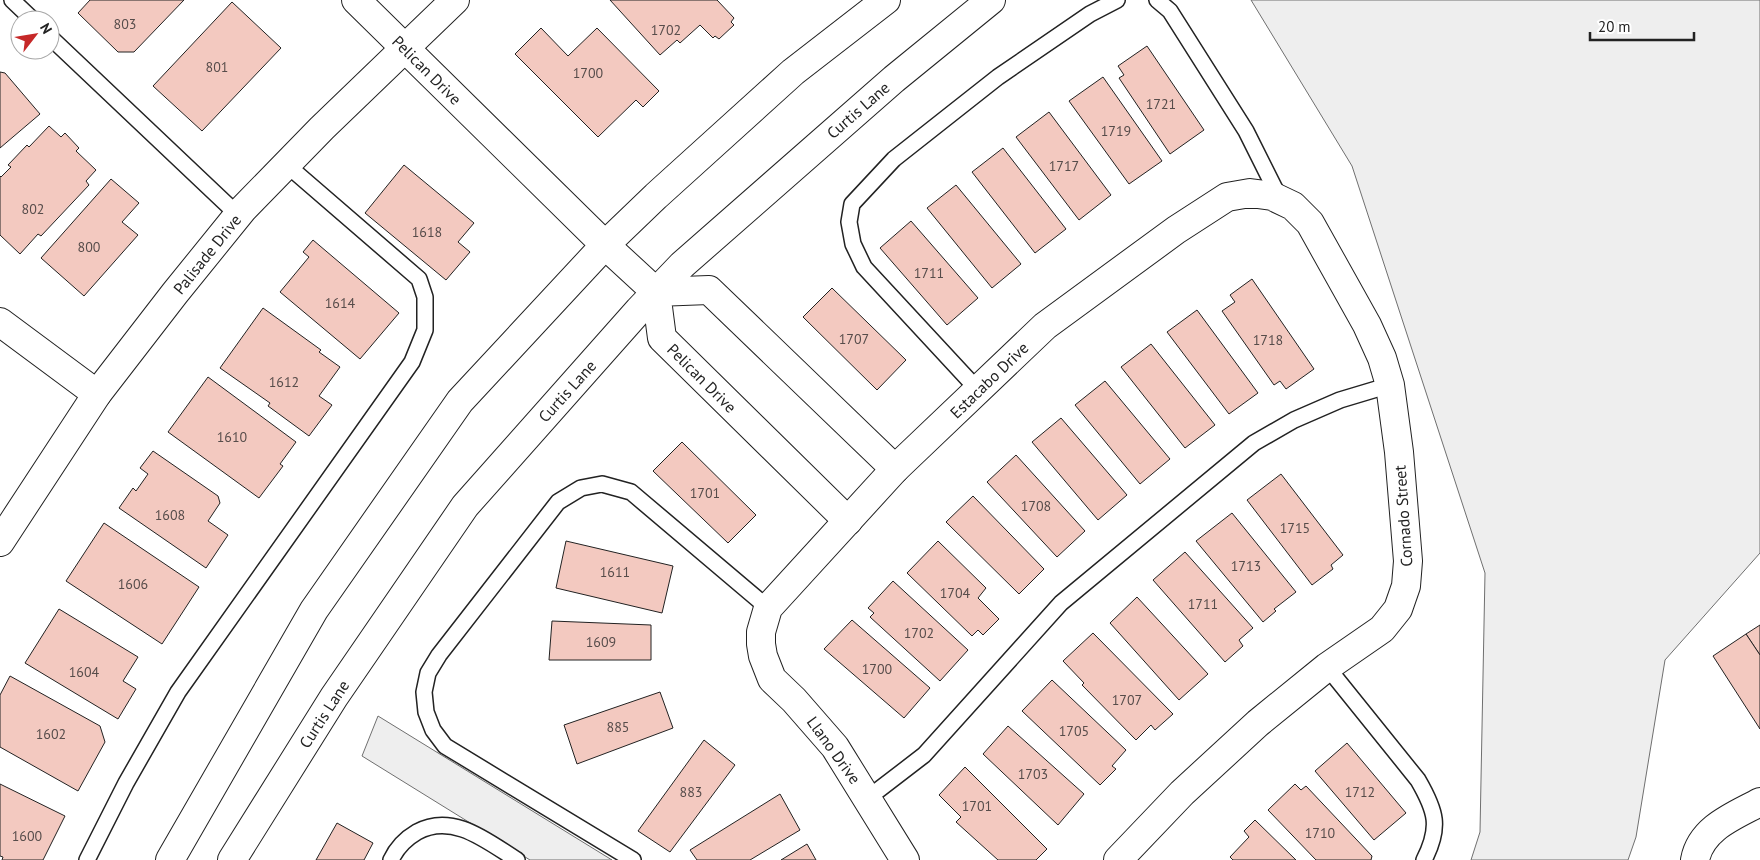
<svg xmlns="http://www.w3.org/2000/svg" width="1760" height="860" font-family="'PT Sans',sans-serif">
<rect width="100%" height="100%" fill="#fff"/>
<!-- green -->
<g fill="#eee" stroke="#6f6f6f">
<path d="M1251 0H1760V553L1665 660 1636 837 1628 860H1471L1480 832 1485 573 1352 166Z"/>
<path d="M378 716 612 860H530L362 756Z"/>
</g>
<!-- building -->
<g fill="#f3c9c0" stroke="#222">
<path d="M90 0H184L134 52H118L78 13Z"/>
<path d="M610 0H717L734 18 731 22 734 25 719 39 715 36 713 38 700 25 680 43 677 40 660 55Z"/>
<path d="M232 2 281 48 202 131 153 86Z"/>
<path d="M541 28 568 56 597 28 659 91 643 107 636 100 598 137 515 54Z"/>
<path d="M1147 46 1204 130 1170 154 1119 78 1124 75 1118 66Z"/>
<path d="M0 72 5 73 40 114 0 148Z"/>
<path d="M1103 77 1162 161 1129 184 1069 101Z"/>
<path d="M1049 112 1111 195 1079 220 1016 137Z"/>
<path d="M49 126 61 137 65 133 79 148 76 151 96 170 86 181 89 185 41 236 38 234 20 254 0 235V176L1 177 11 167 8 165 27 145 29 147Z"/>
<path d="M1003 148 1066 229 1035 253 972 172Z"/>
<path d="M404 165 474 223 458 242 470 252 446 280 365 213Z"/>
<path d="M111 179 139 203 122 222 138 235 84 296 41 258Z"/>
<path d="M956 185 1021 264 992 288 927 208Z"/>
<path d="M911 221 978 298 947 325 880 248Z"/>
<path d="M313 240 399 313 360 359 280 292 309 257 303 252Z"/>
<path d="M1252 279 1314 369 1286 389 1280 381 1274 385 1222 311 1235 302 1230 295Z"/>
<path d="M832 288 906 360 877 390 803 317Z"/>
<path d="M263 308 321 350 319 352 340 367 319 396 332 405 309 436 268 406 270 403 220 368Z"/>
<path d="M1197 310 1258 393 1229 414 1167 332Z"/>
<path d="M1151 344 1215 425 1185 448 1121 367Z"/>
<path d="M208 377 296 442 280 464 283 466 259 498 168 432Z"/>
<path d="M1105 381 1170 459 1140 484 1075 405Z"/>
<path d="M1061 418 1127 495 1098 520 1032 442Z"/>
<path d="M682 442 756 515 728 543 653 471Z"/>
<path d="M153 451 218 496 220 503 208 521 228 535 206 568 119 508 133 488 136 491 148 474 140 468Z"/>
<path d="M1016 455 1085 531 1057 557 987 482Z"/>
<path d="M1281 474 1343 555 1331 565 1333 569 1312 585 1247 500Z"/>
<path d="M973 496 1044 569 1019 594 946 522Z"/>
<path d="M1232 513 1296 592 1274 609 1276 611 1263 622 1196 541Z"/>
<path d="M104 523 199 587 162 644 66 581Z"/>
<path d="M566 541 673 566 662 613 556 588Z"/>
<path d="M938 541 986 588 978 598 999 619 983 635 978 630 972 636 907 573Z"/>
<path d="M1185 552 1253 628 1239 640 1243 646 1225 662 1153 580Z"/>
<path d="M893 581 968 650 940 681 870 617 874 613 868 608Z"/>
<path d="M1137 597 1208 674 1179 700 1110 623Z"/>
<path d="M59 609 138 657 123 681 136 689 118 719 25 663Z"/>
<path d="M852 620 930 688 904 718 824 649Z"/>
<path d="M552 621 651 625V660H549Z"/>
<path d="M1760 625V655L1746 634Z"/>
<path d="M1093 633 1173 714 1155 730 1151 725 1136 740 1082 685 1084 683 1063 661Z"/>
<path d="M1746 634 1760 655V729L1713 656Z"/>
<path d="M10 676 100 726 105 742 78 791 0 747V695Z"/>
<path d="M1052 680 1126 750 1112 766 1116 769 1100 785 1022 711Z"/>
<path d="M660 692 673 728 577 764 564 725Z"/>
<path d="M1008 726 1084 794 1058 825 983 754Z"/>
<path d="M704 740 735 765 670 852 638 831Z"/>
<path d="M1347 743 1406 813 1374 840 1315 771Z"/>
<path d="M965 767 1047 849 1036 860H998L956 822 961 817 939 795Z"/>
<path d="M0 784 65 816 43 860H2L3 857 0 856Z"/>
<path d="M1295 784 1301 790 1306 786 1372 856 1371 860H1316L1268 810Z"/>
<path d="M780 794 800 830 750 860H697L690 850Z"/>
<path d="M1255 820 1296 860H1233L1230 857 1249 837 1244 831Z"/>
<path d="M337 823 373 843 364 860H316Z"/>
<path d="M807 844 816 860H781Z"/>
</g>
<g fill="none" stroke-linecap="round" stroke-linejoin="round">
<defs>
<g id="service">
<path d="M12 0 33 20"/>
<path d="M1157 0 1170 11 1246 131 1280 199"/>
<path d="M50 37 238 215"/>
<path d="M978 390 864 267 853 244 849 222 852 204 894 159 998 77 1090 14 1117 0"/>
<path d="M1327 667 1418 780C1436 811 1441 827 1424 860"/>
<path d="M868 798 924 755 1061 603 1254 443 1294 420 1340 400 1390 385"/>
<path d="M87 860 126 783 178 692 412 362 425 330V297L419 279 287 165"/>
<path d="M391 860C397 847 405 839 417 832 453 812 488 842 517 860"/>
<path d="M633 860 445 746 433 730 426 712 424 692 428 673 439 655 558 502 581 488 602 484 631 492 768 608"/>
</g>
<g id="minor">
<path d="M356 0 605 245"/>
<path d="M0 322 97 394"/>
<path d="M848 521 662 338 656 292 709 290 895 469"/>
<path d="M0 542 97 394 175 293 243 209 322 128 455 0"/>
<path d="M905 860 835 747 794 700 772 679 763 656 761 644V632L768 608 895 469 1045 326 1176 230 1227 197 1250 193 1272 196 1293 206 1310 223 1367 325 1382 358 1390 385 1399 452 1408 561 1406 586 1398 609 1382 629 1327 667 1258 723 1182 793 1118 860"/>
<path d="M1695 860C1701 828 1734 816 1760 802"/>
</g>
<g id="tertiary">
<path d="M605 245 656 292"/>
<path d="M170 860 314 610 460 401 605 245 656 196 793 72 886 0"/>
<path d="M232 860 334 697 465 506 639 310 682 265 894 79 991 0"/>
</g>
</defs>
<!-- service casing -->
<use href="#service" stroke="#222" stroke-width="18"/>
<!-- minor casing -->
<use href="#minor" stroke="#222" stroke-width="30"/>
<!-- tertiary casing -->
<use href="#tertiary" stroke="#222" stroke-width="30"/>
<!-- service -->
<use href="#service" stroke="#fff" stroke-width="15"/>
<!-- minor -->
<use href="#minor" stroke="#fff" stroke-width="28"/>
<!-- tertiary -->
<use href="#tertiary" stroke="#fff" stroke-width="28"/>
</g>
<g text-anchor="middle" stroke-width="4" stroke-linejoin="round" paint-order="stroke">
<!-- number labels -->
<g font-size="14" fill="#564c4a">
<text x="125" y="29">803</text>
<text x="666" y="35">1702</text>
<text x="217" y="72">801</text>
<text x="588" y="78">1700</text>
<text x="1161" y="109">1721</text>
<text x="1116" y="136">1719</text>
<text x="1064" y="171">1717</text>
<text x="33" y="214">802</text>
<text x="427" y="237">1618</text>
<text x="89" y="252">800</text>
<text x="929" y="278">1711</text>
<text x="340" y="308">1614</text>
<text x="854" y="344">1707</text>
<text x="1268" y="345">1718</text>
<text x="284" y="387">1612</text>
<text x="232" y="442">1610</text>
<text x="705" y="498">1701</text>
<text x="1036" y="511">1708</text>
<text x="170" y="520">1608</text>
<text x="1295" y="533">1715</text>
<text x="1246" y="571">1713</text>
<text x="615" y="577">1611</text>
<text x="133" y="589">1606</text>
<text x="955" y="598">1704</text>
<text x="1203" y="609">1711</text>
<text x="919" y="638">1702</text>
<text x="601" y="647">1609</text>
<text x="877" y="674">1700</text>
<text x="84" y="677">1604</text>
<text x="1127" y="705">1707</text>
<text x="618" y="732">885</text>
<text x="1074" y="736">1705</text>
<text x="51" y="739">1602</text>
<text x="1033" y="779">1703</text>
<text x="691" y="797">883</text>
<text x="1360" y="797">1712</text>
<text x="977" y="811">1701</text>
<text x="1320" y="838">1710</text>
<text x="27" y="841">1600</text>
</g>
<!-- street labels -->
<g font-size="16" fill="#222" stroke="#fff">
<text transform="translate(427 70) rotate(45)" y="6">Pelican Drive</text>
<text transform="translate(858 110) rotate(-41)" y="6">Curtis Lane</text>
<text transform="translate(207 254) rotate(-51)" y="6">Palisade Drive</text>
<text transform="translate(702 378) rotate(45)" y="6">Pelican Drive</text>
<text transform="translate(989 380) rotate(-44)" y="6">Estacabo Drive</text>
<text transform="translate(567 391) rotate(-48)" y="6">Curtis Lane</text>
<text transform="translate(1403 516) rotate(-94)" y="6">Cornado Street</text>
<text transform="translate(324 714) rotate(-57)" y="6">Curtis Lane</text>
<text transform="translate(834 750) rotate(54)" y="6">Llano Drive</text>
</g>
</g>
<!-- north arrow -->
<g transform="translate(35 35) rotate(59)"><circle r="24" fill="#ffffff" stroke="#a7a7a7"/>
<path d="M0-4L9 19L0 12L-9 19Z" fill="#c62828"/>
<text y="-8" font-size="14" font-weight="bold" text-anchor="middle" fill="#222222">N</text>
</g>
<!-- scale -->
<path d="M1590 32v8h104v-8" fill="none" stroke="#222222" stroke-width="2.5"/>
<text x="1598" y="32" font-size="15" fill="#222222" stroke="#ffffff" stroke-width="4" paint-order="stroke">20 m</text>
</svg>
